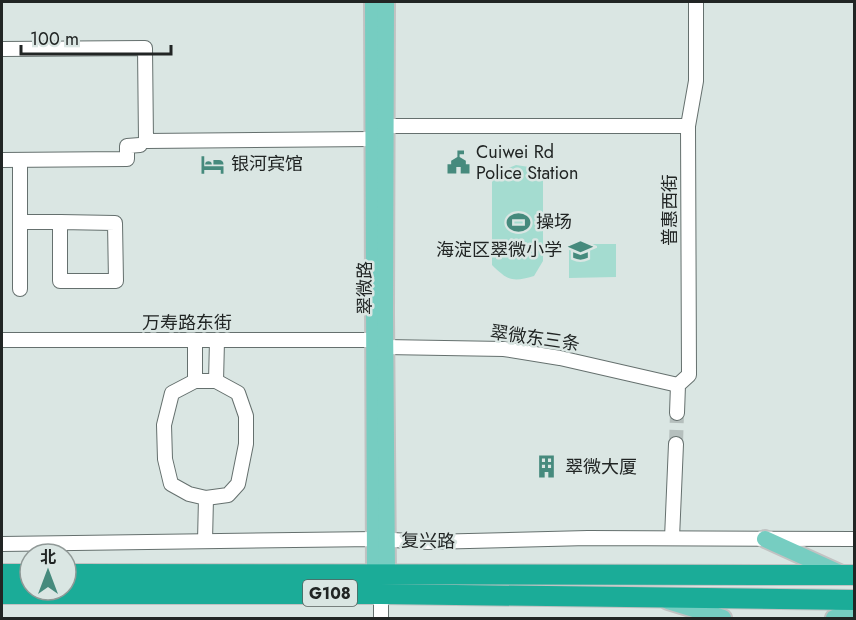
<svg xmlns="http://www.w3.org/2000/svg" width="856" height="620" font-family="Jost,'Noto Sans SC',sans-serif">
<rect width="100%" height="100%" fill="#dae6e3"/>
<!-- green -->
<g fill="#a4dcd0">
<path d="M516 165 529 167 543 179V261L534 276C513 282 508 281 492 265V182L501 171Z"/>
<path d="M569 244H616V277L569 278Z"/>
</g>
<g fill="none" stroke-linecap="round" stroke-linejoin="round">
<!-- minor-tunnel -->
<path stroke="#b5bfbd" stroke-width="14" stroke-dasharray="14 7" stroke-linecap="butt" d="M676 444 677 413"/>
<defs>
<g id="minor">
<path d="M2 49 145 48 146 141 372 139"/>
<path d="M386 126H688"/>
<path d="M2 160 127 159V146L140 145"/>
<path d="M20 160V289"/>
<path d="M20 222H60"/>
<path d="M60 222 115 223 116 281H60Z"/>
<path d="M2 340H373"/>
<path d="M195 341V381H216L217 341"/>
<path d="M385 347 504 349 560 358 678 385"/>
<path d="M195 381 172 393 164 425 165 459 171 484 189 494 206 498 205 541"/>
<path d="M677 413 678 385 689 375 688 126 696 81V2"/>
<path d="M206 498 228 495 238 484 246 444V416L238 393 216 381"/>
<path d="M672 538 676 444"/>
<path d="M2 544 375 539 428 542 588 538 854 539"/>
<path d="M381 618V594"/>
</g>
<g id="major">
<path d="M373 2 375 573"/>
<path d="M386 2 385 313 387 574"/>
<path d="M765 539 842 574"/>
<path d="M668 601 723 618"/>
<path d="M834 618 854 611"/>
</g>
<g id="highway">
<path d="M2 574H30"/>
<path d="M66 574 854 575"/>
<path d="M2 594H381L854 600"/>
</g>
</defs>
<!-- minor casing -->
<use href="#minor" stroke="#65706e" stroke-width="16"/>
<!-- major casing -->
<use href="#major" stroke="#c1c2c2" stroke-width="20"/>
<!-- highway casing -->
<use href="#highway" stroke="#c1c2c2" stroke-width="22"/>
<!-- minor -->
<use href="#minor" stroke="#fff" stroke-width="14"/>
<!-- major -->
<use href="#major" stroke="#76cdc1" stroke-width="16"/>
<!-- highway -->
<use href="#highway" stroke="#1bac98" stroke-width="20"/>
</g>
<!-- icons -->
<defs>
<symbol id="civic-bare" viewBox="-9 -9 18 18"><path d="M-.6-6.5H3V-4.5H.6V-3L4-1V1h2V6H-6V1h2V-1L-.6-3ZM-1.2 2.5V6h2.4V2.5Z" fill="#468a7d" stroke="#dae6e3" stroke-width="2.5" paint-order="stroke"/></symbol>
<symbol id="hotel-bare" viewBox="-9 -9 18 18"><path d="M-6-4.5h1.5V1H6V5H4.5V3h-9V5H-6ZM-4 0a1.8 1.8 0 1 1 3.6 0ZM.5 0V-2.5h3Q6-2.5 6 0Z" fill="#468a7d" stroke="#dae6e3" stroke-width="2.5" paint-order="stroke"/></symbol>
<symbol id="stadium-bare" viewBox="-9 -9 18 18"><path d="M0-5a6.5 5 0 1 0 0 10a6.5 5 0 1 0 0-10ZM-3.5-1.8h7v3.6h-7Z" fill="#468a7d" stroke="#dae6e3" stroke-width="2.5" paint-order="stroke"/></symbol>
<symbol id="school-bare" viewBox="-9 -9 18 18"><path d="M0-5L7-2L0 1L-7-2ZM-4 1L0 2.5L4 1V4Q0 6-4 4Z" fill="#468a7d" stroke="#dae6e3" stroke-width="2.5" paint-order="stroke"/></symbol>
<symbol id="building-bare" viewBox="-9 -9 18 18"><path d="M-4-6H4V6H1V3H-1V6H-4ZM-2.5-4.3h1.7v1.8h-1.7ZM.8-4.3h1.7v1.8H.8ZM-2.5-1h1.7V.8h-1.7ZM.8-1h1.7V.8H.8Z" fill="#468a7d" stroke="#dae6e3" stroke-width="2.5" paint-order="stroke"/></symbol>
</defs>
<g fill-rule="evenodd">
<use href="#civic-bare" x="442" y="146" width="33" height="33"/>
<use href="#hotel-bare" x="196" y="148" width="33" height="33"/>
<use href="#stadium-bare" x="502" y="206" width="33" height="33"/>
<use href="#school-bare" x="564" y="234" width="33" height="33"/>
<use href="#building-bare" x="530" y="450" width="33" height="33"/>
</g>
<g text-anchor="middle" stroke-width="5" stroke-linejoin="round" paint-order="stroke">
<!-- shield labels -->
<rect fill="#dae6e3" stroke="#585f5d" stroke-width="1.5" x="303" y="580" width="54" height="26" rx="4.5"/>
<g font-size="16" font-weight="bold" fill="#212524">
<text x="330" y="599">G108</text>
</g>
<!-- poi labels -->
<g font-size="18" fill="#212524" stroke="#dae6e3" text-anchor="start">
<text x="476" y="158">Cuiwei Rd<tspan x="476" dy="21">Police Station</tspan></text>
<text x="231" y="170">银河宾馆</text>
<text x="536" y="228">操场</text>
<text x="562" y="256" text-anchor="end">海淀区翠微小学</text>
<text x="565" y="473">翠微大厦</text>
</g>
<!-- street labels -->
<g font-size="18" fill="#212524" stroke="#dae6e3">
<text transform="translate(670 210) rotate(-90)" y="6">普惠西街</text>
<text transform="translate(365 288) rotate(-90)" y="6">翠微路</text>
<text x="187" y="329">万寿路东街</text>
<text transform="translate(535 338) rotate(8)" y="6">翠微东三条</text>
<text transform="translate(428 541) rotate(1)" y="6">复兴路</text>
</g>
</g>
<!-- border -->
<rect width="856" height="620" fill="none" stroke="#212524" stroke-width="6"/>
<!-- north arrow -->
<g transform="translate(48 572)"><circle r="28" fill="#dae6e3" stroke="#909997" stroke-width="1.5"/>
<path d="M0-4.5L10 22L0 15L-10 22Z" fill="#468a7d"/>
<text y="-9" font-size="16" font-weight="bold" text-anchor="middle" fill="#212524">北</text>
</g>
<!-- scale -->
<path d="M21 45v9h150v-9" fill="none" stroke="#212524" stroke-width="3"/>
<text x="30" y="45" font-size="18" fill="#212524" stroke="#dae6e3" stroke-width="4.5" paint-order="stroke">100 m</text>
</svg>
